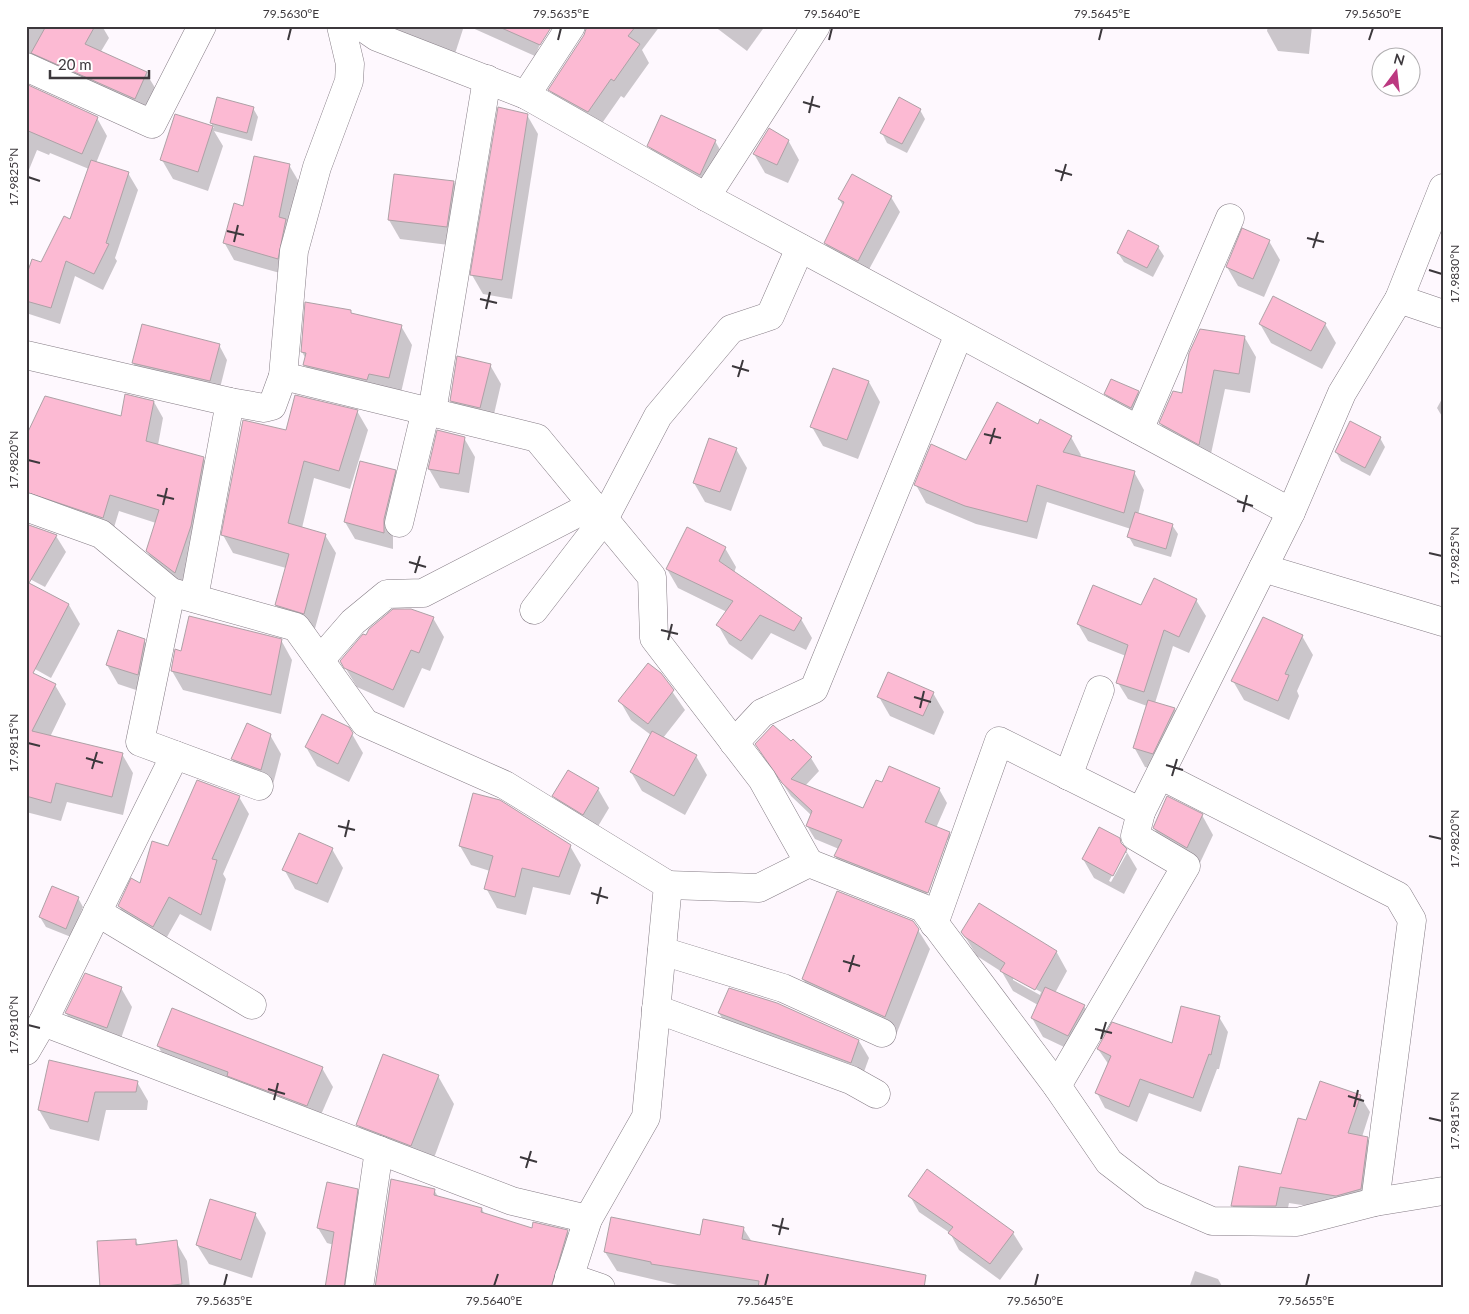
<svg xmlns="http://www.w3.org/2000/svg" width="1469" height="1314" font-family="Lato,sans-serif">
<rect width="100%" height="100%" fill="#fef8fe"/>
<!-- shadow -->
<g fill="#0003" fill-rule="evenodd">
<path d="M26 26H102L109 38 100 53 146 73 157 91 145 116 26 73Z"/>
<path d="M386 26H464L452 63Z"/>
<path d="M468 26H548L535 56Z"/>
<path d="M588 26H660L642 50 649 63 624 98 621 96 598 129 560 107 550 90 585 35Z"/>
<path d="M714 26H765L747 51Z"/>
<path d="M1268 26H1312L1309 54 1278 51 1267 31Z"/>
<path d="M26 86 97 118 107 136 96 163 128 173 138 190 115 258 117 261 103 290 75 276 60 324 26 313V264L31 266 42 264 71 221 89 169 50 153 49 155 37 150 26 177Z"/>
<path d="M253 108 258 117 252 141 214 131 223 146 208 191 173 179 162 160 176 115 214 128 211 123Z"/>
<path d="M920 110 925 119 907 153 887 143 882 133Z"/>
<path d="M523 113 527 115 538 134 512 299 483 294 472 275 491 160Z"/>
<path d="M788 140 799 160 788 183 765 173 754 154Z"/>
<path d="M715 141 726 160 711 193 660 165 649 146Z"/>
<path d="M289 165 299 182 287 275 234 260 224 242Z"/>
<path d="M454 182 465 201 457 246 400 239 389 220Z"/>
<path d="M891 197 900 212 866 275 834 258 825 243 844 207 839 199Z"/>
<path d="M1129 232 1158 247 1164 256 1153 277 1124 262 1118 253Z"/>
<path d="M1269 241 1280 260 1264 297 1238 286 1227 267Z"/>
<path d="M350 311 352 314 401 326 412 345 400 397 316 384 305 365 306 359 302 352Z"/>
<path d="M1260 324H1325L1336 343 1322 369 1271 343Z"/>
<path d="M1245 338 1256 357 1250 393 1225 389 1209 463 1171 442 1160 423 1183 394Z"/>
<path d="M219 345 227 360 218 396 142 378 133 363Z"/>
<path d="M490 365 501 384 491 427 462 420 451 400Z"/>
<path d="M833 369 869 382 880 402 858 459 823 446 812 427Z"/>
<path d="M1138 392 1143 401 1137 417 1111 403 1105 394Z"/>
<path d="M1443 397V418L1437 408Z"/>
<path d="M154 402 163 418 158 445 203 458 213 474 184 589 157 567 147 551 156 523 119 511 112 534 26 511V439L122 418Z"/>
<path d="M357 411 368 430 350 489 314 478 302 528 325 535 336 553 314 632 287 623 276 605 286 568 233 553 223 535 287 431Z"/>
<path d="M1039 426 1071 437 1081 455 1080 457 1134 472 1144 490 1138 515 1172 525 1178 534 1171 557 1134 546 1129 537 1131 529 1047 502 1037 539 976 524 926 503 916 485Z"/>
<path d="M438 431 464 438 475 457 469 493 440 488 429 469Z"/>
<path d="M1380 438 1385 447 1370 476 1341 461 1336 452Z"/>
<path d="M736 449 747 468 731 511 705 502 694 483Z"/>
<path d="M395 471 405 488 393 537V549L355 539 345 522Z"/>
<path d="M56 536 66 552 45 587 26 577Z"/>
<path d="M725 548 736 567 734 573 801 619 812 638 806 650 771 633 752 660 729 644 718 625 727 612 678 588 667 569Z"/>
<path d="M26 583 69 605 80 624 51 678 26 664Z"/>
<path d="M1196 600 1206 616 1189 653 1173 646 1155 703 1175 709 1186 728 1164 772 1145 767 1134 747 1147 706 1128 699 1118 683 1126 656 1088 641 1078 624 1141 606Z"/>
<path d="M433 618 444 637 430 671 422 668 404 708 357 687 341 661 367 637Z"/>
<path d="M1302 636 1313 655 1297 691 1299 696 1289 720 1244 700 1233 681Z"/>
<path d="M144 640 156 659 148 694 118 684 107 665Z"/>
<path d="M281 640 292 660 281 714 183 690 172 671 176 651 182 652Z"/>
<path d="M26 673 55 685 66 704 50 737 122 754 133 773 123 815 67 802 61 821 26 812Z"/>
<path d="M660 674 685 710 663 738 696 756 707 775 685 815 642 791 631 772 651 735 631 720 620 701Z"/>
<path d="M933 693 944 712 934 735 890 716 879 697Z"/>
<path d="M352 734 363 753 349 782 317 766 306 747Z"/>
<path d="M270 735 281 754 272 788 243 778 232 759Z"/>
<path d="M756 744 811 758 819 771 805 786 863 810 939 789 947 803 936 828 949 833 957 846 936 906 843 869 835 856 839 849 815 839 807 826 811 815 791 796ZM946 840H948L927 900 925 899Z"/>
<path d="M598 789 609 808 594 833 565 815 554 796Z"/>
<path d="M239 797 249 814 223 874 226 879 211 931 180 914 163 944 129 924 119 906 141 885 169 848Z"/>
<path d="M1202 815 1213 835 1198 867 1165 848 1154 828Z"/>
<path d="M1119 839 1137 869 1124 894 1094 878 1083 859ZM1124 853H1127L1111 882 1109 881Z"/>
<path d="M460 846H570L581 865 570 895 533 887 526 915 497 908 486 888 490 871 471 865Z"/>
<path d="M332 849 343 868 328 903 295 889 284 869Z"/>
<path d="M78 898 83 907 71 937 46 927 40 917Z"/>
<path d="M918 930 930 949 896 1035 814 998 803 979Z"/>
<path d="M962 932 1056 951 1067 971 1055 993 1084 1006 1095 1025 1079 1054 1043 1037 1032 1018 1038 1005 1013 991 1002 972 977 956ZM1013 977 1041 992 1040 995 1013 980Z"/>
<path d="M121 988 132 1007 118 1047 77 1032 66 1013Z"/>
<path d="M172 1010 322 1068 333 1087 317 1124 169 1065 158 1046Z"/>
<path d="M719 1013 859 1041 869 1058 861 1080 729 1030Z"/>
<path d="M1219 1017 1228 1032 1219 1069H1217L1201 1112 1149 1093 1137 1122 1105 1108 1097 1093 1109 1065 1098 1049 1173 1044Z"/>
<path d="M50 1062 137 1082 148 1101 147 1110H106L99 1141 50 1129 39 1110Z"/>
<path d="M438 1076 454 1104 428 1174 374 1153 358 1125Z"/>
<path d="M1360 1096 1370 1112 1362 1137 1367 1138 1377 1154 1370 1206 1346 1212 1289 1203 1285 1222H1242L1232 1205 1282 1176 1307 1122Z"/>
<path d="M357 1190 366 1205 354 1288H332L334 1245 327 1243 318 1228Z"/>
<path d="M434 1190 439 1198 482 1209 485 1215 533 1229 567 1231 578 1250 566 1288H376Z"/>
<path d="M910 1196 1013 1233 1023 1249 1000 1280 959 1250 950 1233 919 1212Z"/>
<path d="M255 1214 266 1233 252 1278 209 1264 197 1245Z"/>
<path d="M743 1228 752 1242 900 1288H690L617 1271 605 1252Z"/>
<path d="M135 1240 139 1246 176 1242 187 1261 190 1288H103Z"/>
<path d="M1195 1271 1218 1279 1223 1288H1189Z"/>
</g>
<!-- building -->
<g fill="#fcbad3" stroke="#aea1a6">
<path d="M46 26H95L85 44 147 72 135 99 31 53Z"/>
<path d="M497 26H552L540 45Z"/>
<path d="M587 26H636L628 36 640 44 614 81 611 79 588 112 548 90 584 35Z"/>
<path d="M26 84 98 117 82 154 26 130Z"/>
<path d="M217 97 254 107 247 133 210 123Z"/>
<path d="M899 97 921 109 902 144 880 133Z"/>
<path d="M498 107 528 114 502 280 470 275Z"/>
<path d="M175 114 213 126 198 172 160 160Z"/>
<path d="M661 115 716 140 700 175 647 146Z"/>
<path d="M769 128 789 140 777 165 753 154Z"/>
<path d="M254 156 290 164 279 217 286 219 278 259 223 243 234 203 243 206Z"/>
<path d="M91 160 129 172 106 243 109 244 94 274 66 261 51 308 26 301V277L32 259 41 262 64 216 70 219Z"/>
<path d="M394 174 454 181 447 227 388 220Z"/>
<path d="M852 174 892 196 858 261 824 243 844 202 838 199Z"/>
<path d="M1242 228 1270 240 1253 279 1226 267Z"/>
<path d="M1128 230 1159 246 1147 268 1117 253Z"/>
<path d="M1273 296 1326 323 1311 351 1259 324Z"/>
<path d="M305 302 351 310V313L402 325 389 378 369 374 367 380 303 365 306 353 301 352Z"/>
<path d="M142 324 220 344 210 381 132 363Z"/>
<path d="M1200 329 1245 336 1239 374 1214 370 1199 445 1159 423 1173 391 1182 393 1189 353Z"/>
<path d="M457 356 491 364 480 408 450 401Z"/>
<path d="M833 368 869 381 847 440 810 427Z"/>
<path d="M1111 379 1139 391 1131 408 1104 394Z"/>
<path d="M125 394 154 401 146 441 204 457 191 526 175 573 146 551 159 510 110 495 103 518 26 492V436L45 396 121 416Z"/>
<path d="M295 395 358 410 339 471 304 461 288 523 326 534 304 614 275 605 289 554 221 535 243 420 286 430Z"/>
<path d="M997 402 1038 424 1040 419 1072 436 1063 452 1135 471 1124 513 1037 485 1027 522 965 506 914 485 931 444 966 460Z"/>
<path d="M1350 421 1381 437 1365 468 1335 452Z"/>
<path d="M437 430 465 437 459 474 428 469Z"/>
<path d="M709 438 737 448 720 492 693 483Z"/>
<path d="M360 461 396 470 384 519V533L344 522Z"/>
<path d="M1135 512 1173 524 1166 549 1127 537Z"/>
<path d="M26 524 57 535 29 583 69 604 33 673 56 684 32 731 123 753 112 797 56 783 51 803 26 796Z"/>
<path d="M687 527 726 547 719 561 802 618 794 631 760 615 741 641 716 625 733 601 666 569Z"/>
<path d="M1154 578 1197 599 1179 637 1164 630 1144 692 1116 683 1128 645 1077 624 1093 585 1141 605Z"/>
<path d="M393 609H411L434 617 419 653 411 650 393 690 344 668 340 661 363 634 366 635 369 629Z"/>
<path d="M189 616 282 639 271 695 171 671 175 649 181 651Z"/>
<path d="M1263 617 1303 635 1285 674 1289 675 1278 701 1231 681Z"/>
<path d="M118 630 145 639 138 675 106 665Z"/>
<path d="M648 663 661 673 674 690 648 724 618 701Z"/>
<path d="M888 672 934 692 923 716 877 697Z"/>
<path d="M1148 700 1175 708 1153 754 1133 748Z"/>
<path d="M322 714 349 727 353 733 338 764 305 747Z"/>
<path d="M247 723 271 734 261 770 231 759Z"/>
<path d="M773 725 791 741 793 739 812 757 791 779 863 808 876 780 882 782 889 766 940 788 925 822 950 832 928 893 834 856 842 840 806 826 812 811 782 783 755 744Z"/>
<path d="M652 731 697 755 674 796 630 772Z"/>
<path d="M568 770 599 788 583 815 552 796Z"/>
<path d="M197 780 240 796 212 859 217 860 201 915 169 897 153 927 118 906 131 878 140 883 152 841 168 846Z"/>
<path d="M473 793 500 800 571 845 559 877 522 868 515 897 484 889 493 856 459 846Z"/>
<path d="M1167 796 1203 814 1187 848 1153 828Z"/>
<path d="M1099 827 1120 838 1121 843 1127 849 1113 876 1082 859Z"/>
<path d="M299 833 333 848 317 884 282 870Z"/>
<path d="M52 886 79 897 66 929 39 917Z"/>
<path d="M837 891 913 921 919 929 885 1017 802 979Z"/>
<path d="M979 903 1057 951 1035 990 1000 971 1005 963 965 937 961 932Z"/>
<path d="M85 973 122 987 107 1028 65 1013Z"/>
<path d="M1045 987 1085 1005 1068 1036 1031 1018Z"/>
<path d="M729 988 777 1003 859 1040 851 1063 718 1013Z"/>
<path d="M1181 1006 1220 1016 1211 1055 1209 1054 1193 1098 1140 1079 1129 1107 1095 1093 1111 1056 1097 1049 1112 1022 1172 1043Z"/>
<path d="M172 1008 323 1067 307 1106 227 1076 228 1072 157 1046Z"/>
<path d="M383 1054 439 1075 411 1146 356 1125Z"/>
<path d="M49 1060 138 1081 136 1092H95L88 1122 38 1110Z"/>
<path d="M1320 1081 1361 1095 1348 1133 1368 1137 1361 1189 1336 1196 1280 1187 1276 1206H1231L1239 1166 1281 1174 1298 1118 1306 1120Z"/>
<path d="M927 1169 1014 1232 990 1264 948 1233 953 1227 908 1196Z"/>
<path d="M391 1179 435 1189 434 1195 482 1208 481 1212 532 1228 533 1222 568 1230 551 1288H375Z"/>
<path d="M327 1182 358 1189 344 1288H325L334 1232 317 1228Z"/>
<path d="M210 1199 256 1213 241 1260 196 1245Z"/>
<path d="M611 1217 700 1235 703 1219 744 1227 742 1239 926 1275 924 1288H758L759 1281 651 1264V1262L604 1252Z"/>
<path d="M136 1239V1245L177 1240 182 1284 150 1288H100L97 1241Z"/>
</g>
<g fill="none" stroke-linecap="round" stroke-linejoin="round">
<defs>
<g id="street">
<path d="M361 26 377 37 526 95 706 197 1291 512"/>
<path d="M26 67 152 124 202 26"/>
<path d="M526 95 571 26"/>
<path d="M706 197 816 26"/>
<path d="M1399 299 1443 314"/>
<path d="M26 355 230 402 264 408 272 406 283 376 294 251 317 167 349 81 350 64 341 26"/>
<path d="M283 376 537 438 652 577 654 638 762 779 809 863"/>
<path d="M432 412 487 79"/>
<path d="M1139 430 1230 218"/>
<path d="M26 507 101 534 171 592 296 627 365 723 505 785 668 885 646 1117 588 1219 566 1288"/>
<path d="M399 523 426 410"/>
<path d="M1263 568 1443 622"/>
<path d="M171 592 140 742 259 786"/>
<path d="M194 598 230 402"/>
<path d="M534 610 604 519 658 416 731 329 770 316 800 248"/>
<path d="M320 660 353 622 387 594 423 593 593 505"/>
<path d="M734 743 762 713 814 689 959 334"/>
<path d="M1160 775 1398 896 1412 920 1375 1202"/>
<path d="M1068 776 1100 690"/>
<path d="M668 885 759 888 809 863 923 908 1057 1086 1109 1162 1152 1195 1212 1221 1297 1222 1375 1202 1443 1191"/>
<path d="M97 912 252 1005"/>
<path d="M934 924 999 741 1141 812 1291 512 1342 393 1399 299 1443 188"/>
<path d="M662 951 783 988 882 1033"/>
<path d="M656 1009 851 1080 876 1094"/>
<path d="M43 1022 512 1201 588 1219"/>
<path d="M26 1051 43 1022 175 755"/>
<path d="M1057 1086 1186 866 1135 836 1141 812"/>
<path d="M569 1277 601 1288"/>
<path d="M359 1288 379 1150"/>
</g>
</defs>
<!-- street casing -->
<use href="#street" stroke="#857c85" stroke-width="29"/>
<!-- street -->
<use href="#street" stroke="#fff" stroke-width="28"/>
</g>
<!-- ticks -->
<path fill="none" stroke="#3c383c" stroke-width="2" d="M288 40 291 28M558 40 561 28M829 40 832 28M1099 40 1102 28M1369 40 1373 28M803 102 820 107M809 113 813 96M1055 170 1072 175M28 177 40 181M1061 181 1066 164M227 231 244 235M1307 238 1324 242M234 242 238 225M1313 248 1318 232M1429 270 1442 274M480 299 497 303M486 309 490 292M732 366 749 371M738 377 743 360M984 434 1001 438M990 444 995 428M28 460 40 463M157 495 174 499M1237 501 1253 506M163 505 167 488M1243 512 1247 495M1429 553 1442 556M409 562 426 567M415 573 420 556M661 630 678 634M668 640 672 624M914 697 931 702M920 708 924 691M28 743 40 746M86 758 103 763M1166 765 1183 770M92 769 97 752M1172 776 1177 759M338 826 355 830M1429 836 1442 839M345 837 349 820M591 893 608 898M597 904 601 887M843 961 860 966M849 972 854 955M28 1025 40 1028M1095 1029 1112 1033M1101 1039 1106 1022M268 1089 285 1094M1348 1096 1364 1101M274 1100 278 1083M1354 1107 1358 1090M1429 1118 1442 1121M520 1157 537 1162M526 1168 531 1151M772 1225 789 1229M779 1235 783 1218M224 1286 227 1274M494 1286 498 1274M765 1286 768 1274M1035 1286 1038 1274M1306 1286 1309 1274"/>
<!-- border -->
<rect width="1469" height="1314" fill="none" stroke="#ffffff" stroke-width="55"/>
<!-- north arrow -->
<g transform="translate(1396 72) rotate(15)"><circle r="24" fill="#ffffff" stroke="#b1afb1"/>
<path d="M0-4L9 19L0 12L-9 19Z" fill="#bc3981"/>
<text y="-8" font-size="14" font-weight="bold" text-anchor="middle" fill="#3c383c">N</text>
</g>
<!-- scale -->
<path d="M50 70v8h99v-8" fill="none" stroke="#3c383c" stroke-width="2.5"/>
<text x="58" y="70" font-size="15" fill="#3c383c" stroke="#ffffff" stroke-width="4" paint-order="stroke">20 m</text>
<rect x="28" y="28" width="1414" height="1258" fill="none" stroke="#3c383c" stroke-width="2"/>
<g font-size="12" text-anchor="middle" fill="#3c383c">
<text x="291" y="18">79.5630°E</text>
<text x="561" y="18">79.5635°E</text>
<text x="832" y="18">79.5640°E</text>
<text x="1102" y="18">79.5645°E</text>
<text x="1373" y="18">79.5650°E</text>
<text transform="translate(14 177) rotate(-90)" y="4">17.9825°N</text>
<text transform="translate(1455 274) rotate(-90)" y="4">17.9830°N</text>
<text transform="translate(14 460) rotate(-90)" y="4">17.9820°N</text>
<text transform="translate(1455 556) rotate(-90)" y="4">17.9825°N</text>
<text transform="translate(14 743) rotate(-90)" y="4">17.9815°N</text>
<text transform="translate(1455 839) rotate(-90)" y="4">17.9820°N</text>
<text transform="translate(14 1025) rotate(-90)" y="4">17.9810°N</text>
<text transform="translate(1455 1121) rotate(-90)" y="4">17.9815°N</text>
<text x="224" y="1305">79.5635°E</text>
<text x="494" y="1305">79.5640°E</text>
<text x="765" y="1305">79.5645°E</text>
<text x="1035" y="1305">79.5650°E</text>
<text x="1306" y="1305">79.5655°E</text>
</g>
</svg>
